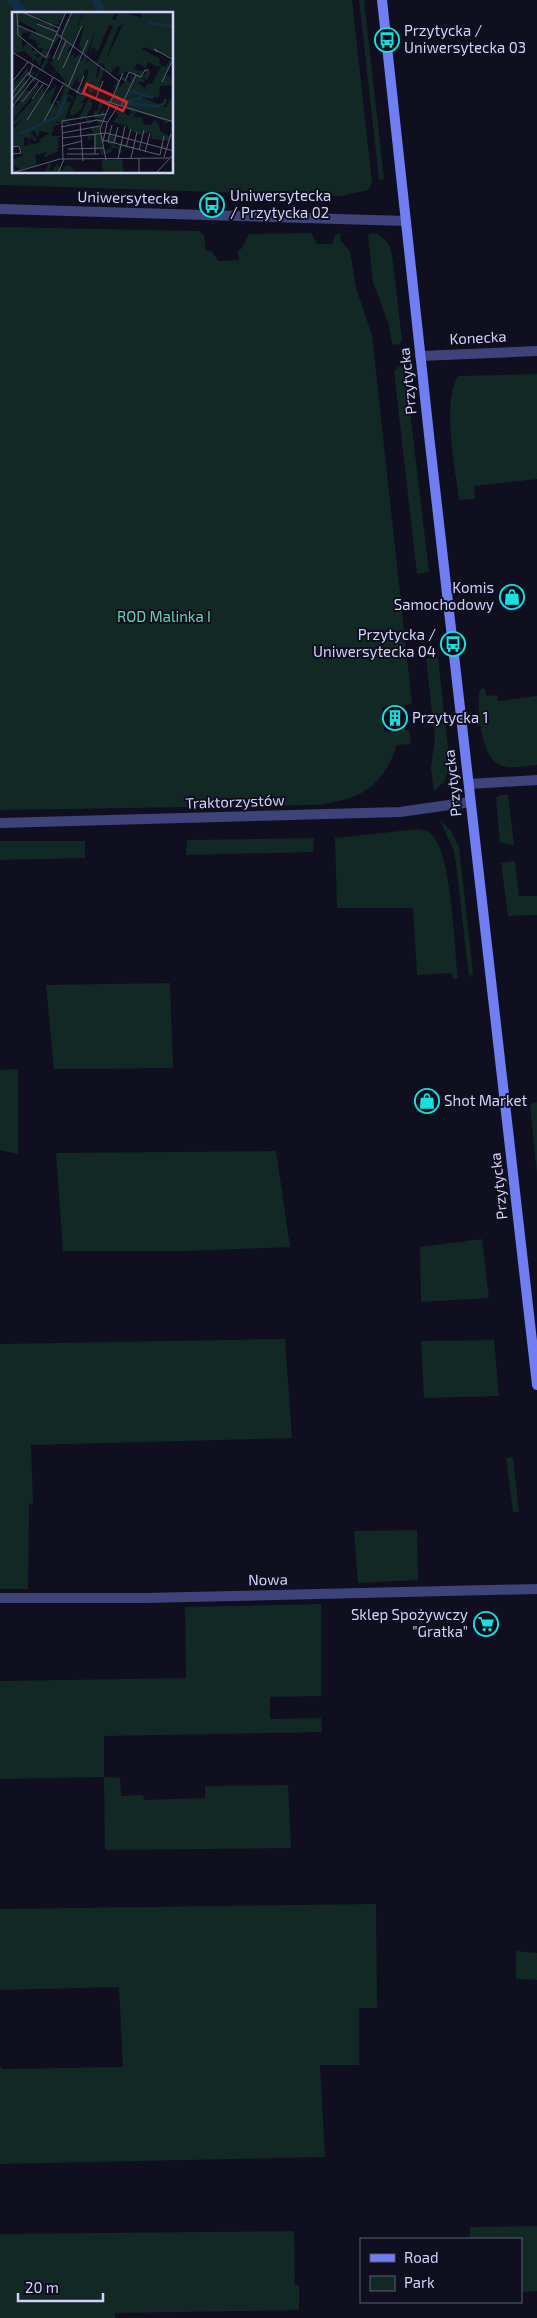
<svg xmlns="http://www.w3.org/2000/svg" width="537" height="2318" font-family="'Exo 2',sans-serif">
<rect width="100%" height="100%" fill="#0f0f1f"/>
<!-- green -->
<g fill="#122825" fill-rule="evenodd">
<path d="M0 0H352L372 183 368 190 342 196 0 185ZM14 14H172V172H14Z"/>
<path d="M359 0H364L384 179 379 180Z"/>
<path d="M0 227 199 231 204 235 206 251H211L219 261 239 260 238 250 241 249 249 234 311 233 317 244H332L335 235 340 233 341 241 350 251 356 288 372 335 412 704 382 707 384 732 409 730 411 744 397 745C382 789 359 800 315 805L0 810Z"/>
<path d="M377 233 388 243 392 254 402 340 399 345 392 344 389 325 373 282 368 234Z"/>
<path d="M398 367H405L406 377 429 572 417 574 394 371Z"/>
<path d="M537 374V479L474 486 475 499 459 500C455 467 442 403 458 376Z"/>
<path d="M438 658 450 765 444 782 434 791 431 768 435 738 426 659Z"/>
<path d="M484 688 487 696 497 695 498 701 537 696V765C525 766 508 770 498 764 481 755 476 706 480 690Z"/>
<path d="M500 795H508L514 845 500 843 496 798Z"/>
<path d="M440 820 451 831 459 847 473 973 469 977 456 863 454 851Z"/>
<path d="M419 829C427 831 431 832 435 839 452 864 454 945 458 978L453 979 452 973 417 975 413 908H337L335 838Z"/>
<path d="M314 838 313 852 186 855 187 840Z"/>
<path d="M0 841H85V858L0 860Z"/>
<path d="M515 861 519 896H537V915L508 916 501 863Z"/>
<path d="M170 983 173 1068 54 1069 46 985Z"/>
<path d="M18 1069V1154L0 1150V1070Z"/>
<path d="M537 1102V1174L530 1104Z"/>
<path d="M276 1151 290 1247 186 1251H63L56 1153Z"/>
<path d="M482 1239 489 1298 421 1302 420 1247Z"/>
<path d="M285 1339 292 1438 31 1445 33 1503 29 1504 28 1589H0V1344Z"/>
<path d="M494 1340 499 1396 424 1398 421 1341Z"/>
<path d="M513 1457 519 1512H513L506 1458Z"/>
<path d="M417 1530 418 1580 358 1583 354 1531Z"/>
<path d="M321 1604V1696L270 1697V1719L321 1718 322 1732 104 1736V1777L120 1778 121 1796 143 1795 144 1800 205 1798V1786L288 1785 291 1848 105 1850 104 1777 0 1779V1681L186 1678 185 1607Z"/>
<path d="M376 1904 377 2008H359V2065H320L325 2157 0 2164V2065L2 2069 123 2067 119 1987 0 1990V1909Z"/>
<path d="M516 1951 537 1953V1980L516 1979Z"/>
<path d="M537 2226V2291L521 2292V2239H470V2227Z"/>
<path d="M294 2231 295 2285H299V2310L115 2313V2318H0V2234Z"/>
</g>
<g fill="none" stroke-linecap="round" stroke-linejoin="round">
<!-- stream -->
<g stroke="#132d44" stroke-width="9">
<path d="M12 0 24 14"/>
<path d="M96 0 102 14"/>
</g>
<!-- street -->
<g stroke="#3e4379" stroke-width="10">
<path d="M0 209 406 221"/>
<path d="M420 356 537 351"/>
<path d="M469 784 537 780"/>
<path d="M0 823 400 812 470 802"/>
<path d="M0 1598H145L537 1589"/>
</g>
<!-- secondary -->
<path stroke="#717ef1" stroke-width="10" d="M382 0 430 444 537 1385"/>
</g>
<!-- icons -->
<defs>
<symbol id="bus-ring" viewBox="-11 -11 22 22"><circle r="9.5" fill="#0f0f1f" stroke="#16e1dc" stroke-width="1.5"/><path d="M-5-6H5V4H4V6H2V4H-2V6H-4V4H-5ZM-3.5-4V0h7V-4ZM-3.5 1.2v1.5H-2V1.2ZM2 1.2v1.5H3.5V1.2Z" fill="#16e1dc"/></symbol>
<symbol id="shop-ring" viewBox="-11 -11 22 22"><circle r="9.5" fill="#0f0f1f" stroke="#16e1dc" stroke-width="1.5"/><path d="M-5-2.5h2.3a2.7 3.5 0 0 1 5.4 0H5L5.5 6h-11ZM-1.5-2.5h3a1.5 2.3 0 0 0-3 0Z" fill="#16e1dc"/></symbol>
<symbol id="building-ring" viewBox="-11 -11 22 22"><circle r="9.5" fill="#0f0f1f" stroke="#16e1dc" stroke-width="1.5"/><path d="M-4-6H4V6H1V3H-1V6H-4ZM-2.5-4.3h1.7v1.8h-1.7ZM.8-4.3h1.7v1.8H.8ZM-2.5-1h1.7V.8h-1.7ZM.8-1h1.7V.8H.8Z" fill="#16e1dc"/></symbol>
<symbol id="supermarket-ring" viewBox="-11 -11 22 22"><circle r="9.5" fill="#0f0f1f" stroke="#16e1dc" stroke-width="1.5"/><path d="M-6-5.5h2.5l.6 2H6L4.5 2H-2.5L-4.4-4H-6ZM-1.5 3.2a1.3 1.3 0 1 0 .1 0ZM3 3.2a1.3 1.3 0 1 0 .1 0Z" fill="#16e1dc"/></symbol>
</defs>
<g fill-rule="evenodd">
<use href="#bus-ring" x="373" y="26" width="28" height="28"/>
<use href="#bus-ring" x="198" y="191" width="28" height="28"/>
<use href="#shop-ring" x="498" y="583" width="28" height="28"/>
<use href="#bus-ring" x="439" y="630" width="28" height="28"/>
<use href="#building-ring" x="381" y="704" width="28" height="28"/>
<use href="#shop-ring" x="413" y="1087" width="28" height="28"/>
<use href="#supermarket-ring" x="472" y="1610" width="28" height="28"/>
</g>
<g text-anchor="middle" stroke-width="4" stroke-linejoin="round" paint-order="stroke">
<!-- poi labels -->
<g font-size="15" fill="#d1d1fa" stroke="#0f0f1f" text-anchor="start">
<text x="404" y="36">Przytycka /<tspan x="404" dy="17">Uniwersytecka 03</tspan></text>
<text x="230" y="201">Uniwersytecka<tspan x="230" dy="17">/ Przytycka 02</tspan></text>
<text x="494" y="593" text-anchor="end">Komis<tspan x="494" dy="17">Samochodowy</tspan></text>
<text x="436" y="640" text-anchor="end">Przytycka /<tspan x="436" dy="17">Uniwersytecka 04</tspan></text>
<text x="412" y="723">Przytycka 1</text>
<text x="444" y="1106">Shot Market</text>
<text x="468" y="1620" text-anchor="end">Sklep Spożywczy<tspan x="468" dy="17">"Gratka"</tspan></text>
</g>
<!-- street labels -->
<g font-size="15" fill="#d1d1fa" stroke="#0f0f1f">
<text transform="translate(128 198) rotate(1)" y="5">Uniwersytecka</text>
<text transform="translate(478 338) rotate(-3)" y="5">Konecka</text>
<text transform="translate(408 381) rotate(-96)" y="5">Przytycka</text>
<text transform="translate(453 783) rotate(-96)" y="5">Przytycka</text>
<text transform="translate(235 802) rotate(-2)" y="5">Traktorzystów</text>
<text transform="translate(499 1186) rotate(-96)" y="5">Przytycka</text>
<text transform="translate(268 1580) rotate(-1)" y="5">Nowa</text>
</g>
<!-- park labels -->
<g font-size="15" fill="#65d3aa" stroke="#0f0f1f">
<text x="164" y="622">ROD Malinka I</text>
</g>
</g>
<!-- overview -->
<g transform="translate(12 12)">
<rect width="161" height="161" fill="#0f0f1f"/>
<path d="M0 0H49L53 3 50 10 46 7 49 13 38 12 30 6 23 8 40 13 45 20 47 16 50 17 45 21 48 25 55 7 60 6 55 0H71L61 25 72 0H103L100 7 103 8 107 0 129 5 130 0H139L140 4 141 0H161L160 41 161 42V46L132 35 130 37 148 47 147 52 154 55 157 48 159 50 149 71 154 63 159 65 158 70 161 65V71H158L161 73 148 74 147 85 133 86 117 80 154 95 157 88 161 87V109L151 112 153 109 121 99 124 100 121 105H130L132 112 139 113 142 108 147 112 148 119 157 124 159 121 155 136 161 138 141 134H149L150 131 154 136 156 129 140 127 139 120 128 123 116 117V114L101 110 105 106 100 104 116 108 106 105 104 99H110L111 104 112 100 116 104 120 100 109 93 103 96 101 92 97 96 99 91 95 90 100 86 105 76 101 75 106 69 92 57 85 83 84 78 81 80 83 74 80 81 76 79 78 69 75 77 73 73 68 81 76 84 64 80 82 87 77 90H80V95L74 105 78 109 88 106H82V99H86L87 89 92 90 86 102 90 105 88 102 92 97V108L95 110 92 109 91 108 88 113 84 108 76 113 73 105 69 108 67 105 77 86 74 85 68 91H72L69 98 60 104 58 100 65 83 62 78 67 73 65 79 70 76 77 59 73 57 71 69 66 71 67 63 59 76 61 78 58 77 55 82 62 85 61 88 56 84 54 89 59 90 53 107 60 106 55 108 58 113 44 109V113L45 110 49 112 41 115 42 120 39 121 40 124H50L46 126 47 136 44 137 47 139 31 146 35 140 23 143 25 153 8 158 6 155 3 156 4 153 2 155V157L6 158 0 161V148L11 144 8 133 0 135V119L10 107 0 115V111L32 75 31 84 45 73 38 91 46 94 43 88 48 89 53 74 50 71 53 69 45 59 41 62 44 58 36 49 31 58 34 61 28 58 24 68 18 71 28 57 21 54 19 57 18 50 30 58 29 55 34 46 30 45 28 55 23 47 20 50V46L12 39 3 41 0 39ZM8 9 25 19 24 22 22 21 19 20 16 26 24 29V32L27 30 25 35 31 37 26 46 22 43 28 42 24 37 21 39 16 30 10 36V21L19 20 6 14ZM72 12 67 35 64 36 70 35 67 40 73 43 69 50 68 42 61 47 63 40 58 46 59 38 55 40 59 33 63 37 62 28ZM111 12 92 52 93 57 88 55 86 65H84L86 53 90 51 89 55 93 50 106 15ZM97 13 101 14 85 51 78 47 74 52 75 46 76 47 78 46 74 43 83 20 77 42 80 36 84 37 83 41 86 38 85 41ZM47 25 52 28 39 51 35 48 39 44 34 37 38 38ZM136 50 146 55 150 53 140 72 136 71 133 76 125 70H134L130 66 135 68 139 60 132 57 134 61 129 66 131 59 122 58 125 51 134 56ZM105 54 108 56 105 64 116 59 122 63 126 61 128 63 125 62 121 66 118 63 119 71 110 64 109 67 113 69 107 77 108 69 99 62 101 59 98 61ZM23 119 25 125 28 119 38 121 27 128 29 130 19 133 16 128 17 133 12 134V125L19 127 20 122 21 129 25 128 19 120ZM16 55V61L23 60 20 65 11 64 18 74 14 73 10 82 15 78 20 80 25 71 27 75 0 109V91L5 94 8 89H0V70L3 72 1 69H5ZM82 114 83 119 84 114 93 116 87 118 88 121 93 120 88 123 92 125 90 133 92 140 100 134 92 129 97 127 96 120 102 123 105 119V123L110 124 112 119 111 124 116 127 105 124 102 134 106 135 108 131 121 135 123 138 109 134 110 140 106 142V136H98L100 140 89 143 88 136 83 139 82 137V124H78L80 127 77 128 76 124H71L77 121 82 123 78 115ZM110 147 112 161H92L91 156 90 161V148ZM47 149 45 153 51 159 53 154 58 153 61 158 69 150 60 161H33L36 152 39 151 37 158 40 159Z" fill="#122825" fill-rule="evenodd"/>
<path fill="none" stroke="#132d44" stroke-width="2.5" d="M134 10 162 15M117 79 141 86M130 85 111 91 145 94 152 92 154 87M8 122 45 105 55 83"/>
<path fill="none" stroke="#5d5d77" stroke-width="1" d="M5 0 6 23 34 46 54 0M10 0 47 16M25 12 45 20M5 13 42 29M45 22 107 69M49 25 60 0M0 40 67 81 162 110M145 40 142 37 160 47M41 47 50 26M46 48 54 29M21 53 17 63 37 74 41 66M51 56 70 14M113 69 117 60 129 65 133 58H137M0 70 16 50M150 70 162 45M56 75 76 28M0 81 17 60M65 81 72 64M84 86 91 69M20 87 32 71M0 88 19 64M10 90 27 69M98 91 111 61M109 94 124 63M0 95 22 66M15 108 37 74M32 109 51 73M68 111 71 149M49 115 85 108 95 110M50 121 88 114M83 123V142M50 126 94 121 162 139M91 128 148 143M96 129 100 113M91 130 95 111 106 94M102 131 106 115M50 134 70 129M0 135 7 134 9 141 0 142M114 135 119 117M56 137 92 136M127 138 132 118M133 140 138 121M55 142H87M148 143 152 124M152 145 159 122M119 146 125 120M127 146V161M51 147 50 109 94 102M106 147 113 114M94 148 88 117 98 92M0 161 48 147 158 146M46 161 52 147M144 161 162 142"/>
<path fill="#d62828" fill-opacity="0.15" stroke="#d62828" stroke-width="2.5" d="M75 72 115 90 111 99 71 81Z"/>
<rect width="161" height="161" fill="none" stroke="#d1d1fa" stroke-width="2.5"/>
</g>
<!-- legend -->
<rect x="360" y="2238" width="162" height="65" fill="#0f0f1f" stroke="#5d5d77"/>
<rect x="370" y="2254" width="25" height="8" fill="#717ef1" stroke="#5d5d77"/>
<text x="404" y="2263" font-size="15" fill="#d1d1fa">Road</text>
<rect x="370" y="2276" width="25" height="15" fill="#122825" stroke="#5d5d77"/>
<text x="404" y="2288" font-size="15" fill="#d1d1fa">Park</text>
<!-- scale -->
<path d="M18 2293v8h85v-8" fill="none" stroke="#d1d1fa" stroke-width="2.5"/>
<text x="25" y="2293" font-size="15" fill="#d1d1fa" stroke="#0f0f1f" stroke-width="4" paint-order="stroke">20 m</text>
</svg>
